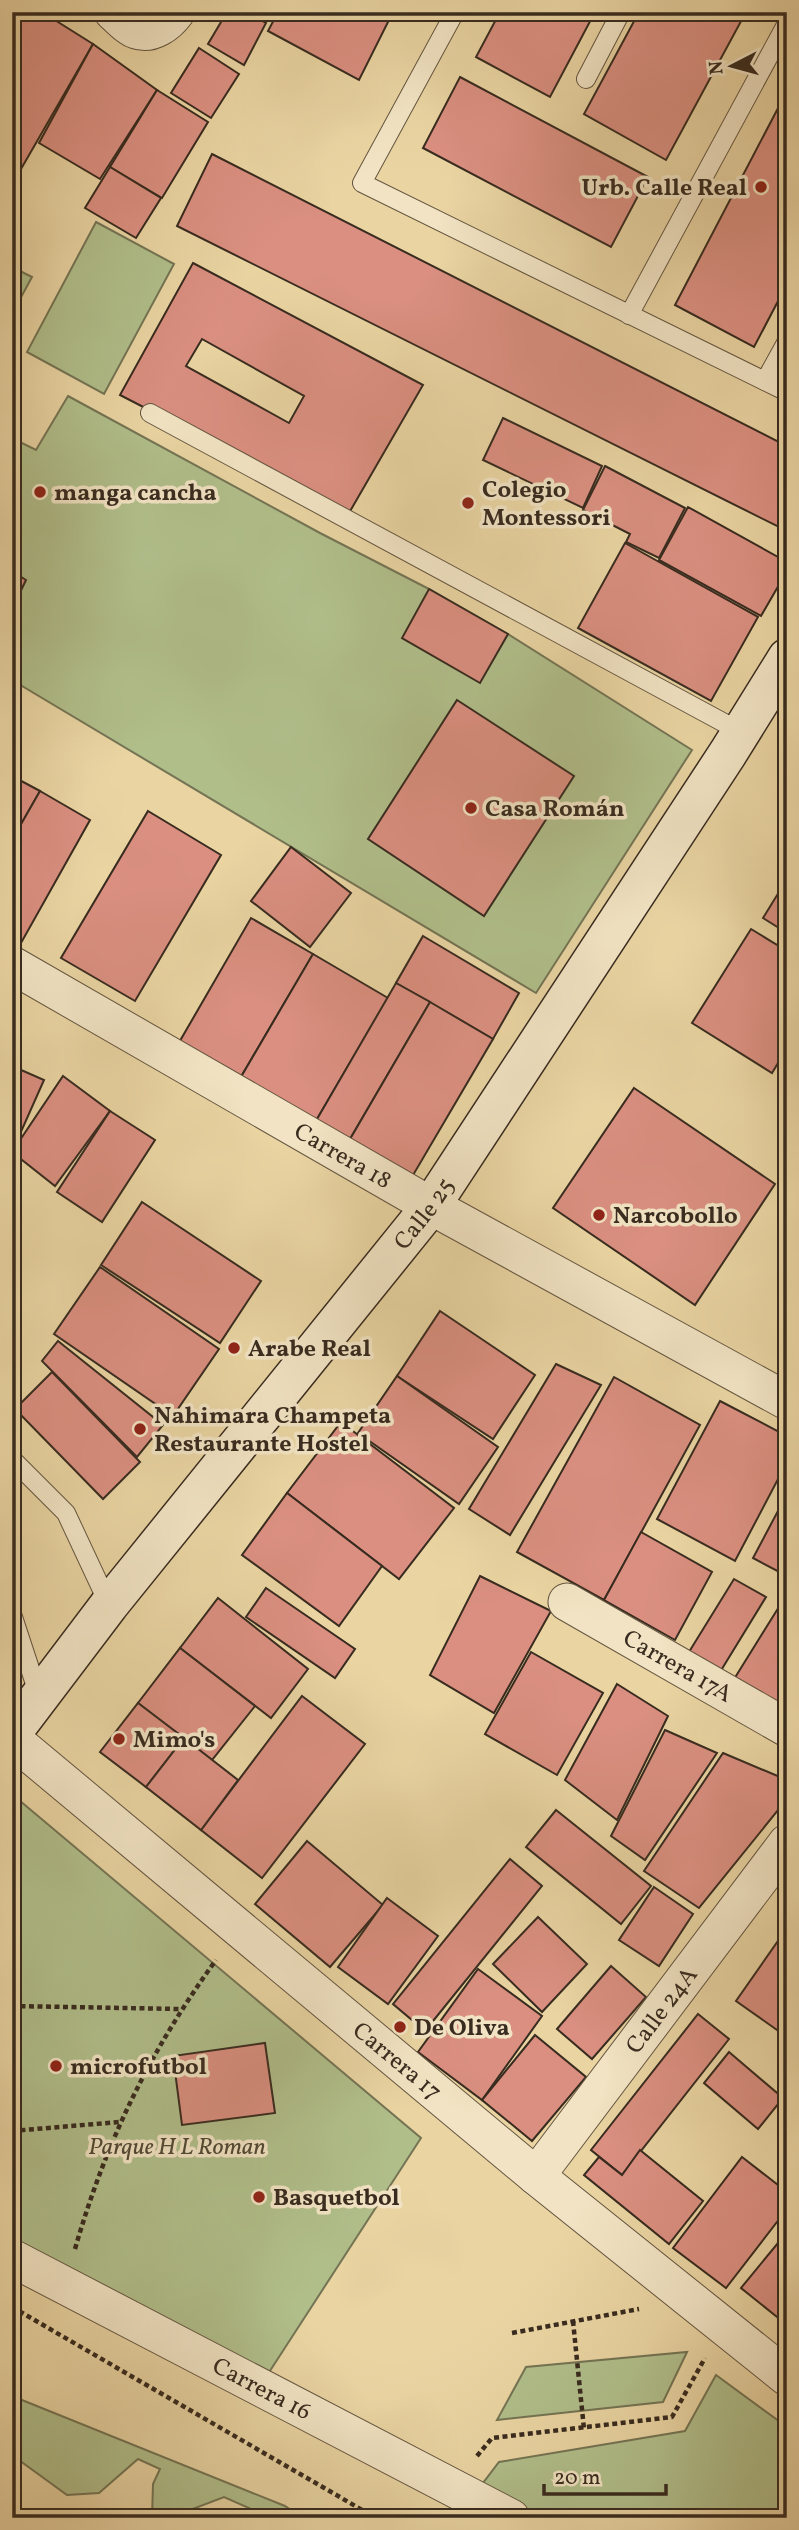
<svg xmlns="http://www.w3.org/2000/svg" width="799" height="2530" font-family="Vollkorn,serif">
<rect width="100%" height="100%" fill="#e9d4a2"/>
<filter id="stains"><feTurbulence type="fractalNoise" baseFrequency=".00286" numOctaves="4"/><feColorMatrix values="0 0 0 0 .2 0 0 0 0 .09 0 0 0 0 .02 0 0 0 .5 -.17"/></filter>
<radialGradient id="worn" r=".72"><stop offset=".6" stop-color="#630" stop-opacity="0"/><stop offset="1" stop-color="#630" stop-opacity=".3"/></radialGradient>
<!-- green -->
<g fill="#b0be8a" stroke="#747454" stroke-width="2">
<path d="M96 222 174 264 104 394 27 352Z"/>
<path d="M12 267 32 277 12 314Z"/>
<path d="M68 396 320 533 429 589 508 634 692 750 536 993 12 680V438L36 450Z"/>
<path d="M13 1795 421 2138 266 2377 12 2244Z"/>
<path d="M687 2352 663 2402 497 2420 526 2367Z"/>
<path d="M716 2375 787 2427V2518H541L480 2487 499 2462 685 2431Z"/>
<path d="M12 2396 285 2506 302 2518H258V2512L224 2497 169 2518H152L153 2484 160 2469 138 2459 99 2493 67 2495 12 2455Z"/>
</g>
<!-- building -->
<g fill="#da8f80" stroke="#382b1f" stroke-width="2" fill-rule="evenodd">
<path d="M20 12H42L93 44 21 169 12 165V27Z"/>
<path d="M227 12H247L266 23 244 65 208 44Z"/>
<path d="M278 12H393L359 80 268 31Z"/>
<path d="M500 12H595L550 97 476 57Z"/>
<path d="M639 12H746L666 160 584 114Z"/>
<path d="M93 44 157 90 100 179 39 143Z"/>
<path d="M199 48 239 74 211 118 171 93Z"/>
<path d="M460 77 648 177 611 247 423 148Z"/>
<path d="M157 90 208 122 162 198 110 167Z"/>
<path d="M787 91V284L754 347 675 305Z"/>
<path d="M212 154 787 446V531L177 226Z"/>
<path d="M110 167 161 198 136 238 85 208Z"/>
<path d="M193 263 423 385 349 513 120 395ZM202 339 304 396 289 423 186 366Z"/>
<path d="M503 418 602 466 583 508 483 460Z"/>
<path d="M605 466 685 508 659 558 626 542 630 534 583 510Z"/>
<path d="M688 507 787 562V571L761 616 659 560Z"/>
<path d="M625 543 758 617 711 701 578 628Z"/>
<path d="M12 571 26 580 12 609Z"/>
<path d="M429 589 508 634 480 683 402 638Z"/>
<path d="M457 700 574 776 484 916 368 839Z"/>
<path d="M12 776 40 791 12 840Z"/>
<path d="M40 791 90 820 21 943 12 938V840Z"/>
<path d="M148 811 221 855 135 1001 61 958Z"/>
<path d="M291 847 351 893 310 947 251 901Z"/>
<path d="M787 879V933L763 918Z"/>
<path d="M251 918 313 954 238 1082 177 1046Z"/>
<path d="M751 929 787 951V1048L772 1073 692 1023Z"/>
<path d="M423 936 519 993 493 1039 396 983Z"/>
<path d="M313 954 388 998 313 1126 238 1082Z"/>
<path d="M396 983 430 1002 346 1146 313 1126Z"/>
<path d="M430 1002 493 1039 409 1182 346 1146Z"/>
<path d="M12 1066 44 1080 12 1152Z"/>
<path d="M63 1076 110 1111 55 1186 12 1152Z"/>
<path d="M634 1088 775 1184 695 1305 553 1208Z"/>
<path d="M110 1111 155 1140 102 1222 57 1192Z"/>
<path d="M142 1202 261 1281 220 1343 101 1265Z"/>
<path d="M100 1267 219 1349 173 1416 54 1334Z"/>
<path d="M440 1311 535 1375 493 1439 397 1376Z"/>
<path d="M58 1341 163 1425 137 1457 42 1361Z"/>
<path d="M556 1364 601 1385 510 1535 469 1509Z"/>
<path d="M52 1372 140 1462 103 1499 15 1409Z"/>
<path d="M397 1376 498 1447 459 1504 358 1433Z"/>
<path d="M614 1377 700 1425 604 1600 517 1552Z"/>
<path d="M720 1401 787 1436V1462L735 1561 657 1519Z"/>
<path d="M341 1422 454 1508 399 1579 287 1493Z"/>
<path d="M287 1493 382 1566 339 1626 242 1555Z"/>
<path d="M787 1494V1576L753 1558Z"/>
<path d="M641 1532 712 1572 675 1640 604 1600Z"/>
<path d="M480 1576 551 1611 494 1713 430 1675Z"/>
<path d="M734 1579 766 1597 717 1677 684 1660Z"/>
<path d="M266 1588 355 1649 335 1678 246 1617Z"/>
<path d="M787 1594V1709L731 1684Z"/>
<path d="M218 1598 308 1669 271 1718 180 1648Z"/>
<path d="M180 1648 255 1706 212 1760 138 1703Z"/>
<path d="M531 1652 603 1693 557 1775 485 1734Z"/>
<path d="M617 1684 668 1716 617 1820 565 1780Z"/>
<path d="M302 1696 365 1744 262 1878 201 1830Z"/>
<path d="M138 1703 184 1738 146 1787 100 1752Z"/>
<path d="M665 1730 717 1753 645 1860 611 1836Z"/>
<path d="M184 1738 238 1780 201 1830 146 1787Z"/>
<path d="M723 1753 787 1780V1799L699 1908 644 1871Z"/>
<path d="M556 1810 651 1886 621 1924 526 1847Z"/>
<path d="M307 1841 383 1905 330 1967 255 1904Z"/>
<path d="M510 1859 542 1886 425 2031 393 2004Z"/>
<path d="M654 1887 693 1914 659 1966 619 1940Z"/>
<path d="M387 1898 438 1936 388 2004 338 1967Z"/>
<path d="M538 1917 587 1964 542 2012 493 1964Z"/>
<path d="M787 1928V2037L736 2001Z"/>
<path d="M611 1966 646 1997 592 2059 557 2029Z"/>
<path d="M478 1969 542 2016 482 2100 418 2052Z"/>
<path d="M698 2014 729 2039 622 2175 591 2150Z"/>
<path d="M535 2035 586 2077 532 2141 482 2100Z"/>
<path d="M265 2043 275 2113 182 2125 173 2056Z"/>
<path d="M729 2052 783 2098 758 2129 704 2083Z"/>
<path d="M640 2150 703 2201 669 2244 584 2175 599 2157 622 2175Z"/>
<path d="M742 2157 787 2192V2209L726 2288 673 2248Z"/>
<path d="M787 2232V2325L741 2288Z"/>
</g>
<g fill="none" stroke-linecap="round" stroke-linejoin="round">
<defs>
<g id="lane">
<path d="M455 12 362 183 787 392"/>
<path d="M586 79 621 12"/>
<path d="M629 315 787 23"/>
<path d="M765 381 787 341"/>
<path d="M150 413 741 732"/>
<path d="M12 1459 66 1513 109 1605"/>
<path d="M12 1614 39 1696"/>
</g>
<g id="street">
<path d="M113 12C120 18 129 28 136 30 152 36 168 23 176 12"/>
<path id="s1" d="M12 965 431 1206 787 1401"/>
<path id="s2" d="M567 1602 787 1728"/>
<path id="s3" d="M12 1739 536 2176 787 2377"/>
<path id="s4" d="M536 2176 787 1843"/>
<path id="s5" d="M12 2258 511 2518"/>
</g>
<g id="secondary">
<path id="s6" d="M12 1733 109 1605 431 1206 728 753 787 658"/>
</g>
</defs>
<!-- lane casing -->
<use href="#lane" stroke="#645540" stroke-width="20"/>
<!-- street casing -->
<use href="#street" stroke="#645540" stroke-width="39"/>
<!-- secondary casing -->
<use href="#secondary" stroke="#382b1f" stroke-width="41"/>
<!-- path -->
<g stroke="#382b1f" stroke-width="4.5" stroke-dasharray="5 3.5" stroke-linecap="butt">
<path d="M12 2006 180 2009"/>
<path d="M12 2131 119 2122"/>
<path d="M75 2249C106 2141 150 2051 216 1960"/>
<path d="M12 2307 376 2518"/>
<path d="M573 2321 584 2429"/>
<path d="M512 2333 639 2309"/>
<path d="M477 2456 492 2438 672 2417 705 2358"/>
</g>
<!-- lane -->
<use href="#lane" stroke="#f1e3c3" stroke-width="18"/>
<!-- street -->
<use href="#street" stroke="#f1e3c3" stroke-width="37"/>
<!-- secondary -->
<use href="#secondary" stroke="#f1e3c3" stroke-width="38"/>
</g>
<!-- markers -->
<g fill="#8f2418" stroke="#f1e3c3" stroke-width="2.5">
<circle cx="761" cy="187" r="7"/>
<circle cx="40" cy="492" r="7"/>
<circle cx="468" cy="503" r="7"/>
<circle cx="471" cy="808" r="7"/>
<circle cx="599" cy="1215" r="7"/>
<circle cx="234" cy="1348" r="7"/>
<circle cx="140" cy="1429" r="7"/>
<circle cx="119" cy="1739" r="7"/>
<circle cx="400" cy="2027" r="7"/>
<circle cx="56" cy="2066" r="7"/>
<circle cx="259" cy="2197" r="7"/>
</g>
<g text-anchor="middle" stroke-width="7" stroke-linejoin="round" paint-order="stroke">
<!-- poi labels -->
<g font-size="24" font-weight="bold" fill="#382b1f" stroke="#f1e3c3" text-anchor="start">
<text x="747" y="195" text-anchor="end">Urb. Calle Real</text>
<text x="482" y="497">Colegio<tspan x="482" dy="28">Montessori</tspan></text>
<text x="54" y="500">manga cancha</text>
<text x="485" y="816">Casa Román</text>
<text x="613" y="1223">Narcobollo</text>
<text x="248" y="1356">Arabe Real</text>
<text x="154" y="1423">Nahimara Champeta<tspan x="154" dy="28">Restaurante Hostel</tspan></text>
<text x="133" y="1747">Mimo's</text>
<text x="414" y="2035">De Oliva</text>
<text x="70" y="2074">microfutbol</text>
<text x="273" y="2205">Basquetbol</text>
</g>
<!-- street labels -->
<g font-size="24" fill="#382b1f" stroke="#f1e3c3">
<text dy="8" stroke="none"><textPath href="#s1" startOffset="382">Carrera 18</textPath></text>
<text dy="8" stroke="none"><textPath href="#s6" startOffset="663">Calle 25</textPath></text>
<text dy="8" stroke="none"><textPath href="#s2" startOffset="128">Carrera 17A</textPath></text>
<text dy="8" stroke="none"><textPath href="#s4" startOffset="208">Calle 24A</textPath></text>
<text dy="8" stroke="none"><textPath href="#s3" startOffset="502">Carrera 17</textPath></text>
<text dy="8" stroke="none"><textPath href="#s5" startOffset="282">Carrera 16</textPath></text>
</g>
<!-- park labels -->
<g font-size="24" font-style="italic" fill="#504834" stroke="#f1e3c3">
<text x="177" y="2154">Parque H L Roman</text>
</g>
</g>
<!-- margin -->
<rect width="799" height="2530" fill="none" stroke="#e9d4a2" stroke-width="42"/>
<rect x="14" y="14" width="771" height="2502" fill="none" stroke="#382b1f" stroke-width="3.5"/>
<rect x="21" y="21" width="757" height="2488" fill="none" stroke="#382b1f" stroke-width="2"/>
<!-- north arrow -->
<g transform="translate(732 66) rotate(264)" stroke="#f1e3c3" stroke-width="5" paint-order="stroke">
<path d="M0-5L12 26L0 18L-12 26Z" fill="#382b1f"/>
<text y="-10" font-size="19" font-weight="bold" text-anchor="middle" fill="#382b1f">N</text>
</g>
<!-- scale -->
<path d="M544 2484v10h122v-10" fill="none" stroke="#382b1f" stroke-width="3.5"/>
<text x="554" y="2484" font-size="21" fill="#382b1f" stroke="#f1e3c3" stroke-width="5" paint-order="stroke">20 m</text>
<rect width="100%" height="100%" filter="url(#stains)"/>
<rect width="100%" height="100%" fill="url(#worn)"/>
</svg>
